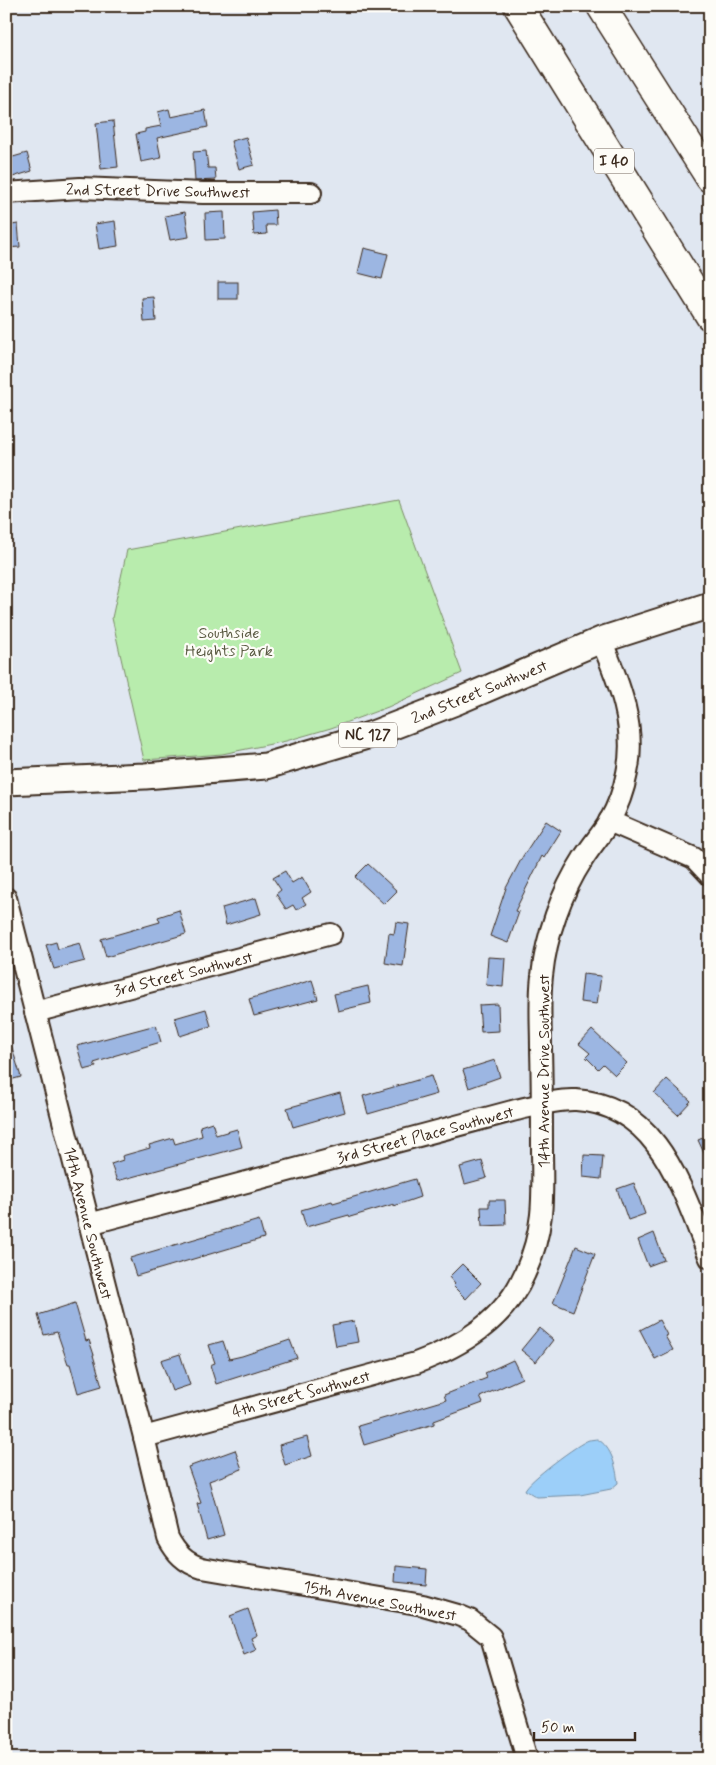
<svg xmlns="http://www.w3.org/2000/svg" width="716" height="1765" font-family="Mynerve,sans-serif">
<rect width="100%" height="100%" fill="#e0e7f1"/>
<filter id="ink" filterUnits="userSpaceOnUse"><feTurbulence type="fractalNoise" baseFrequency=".02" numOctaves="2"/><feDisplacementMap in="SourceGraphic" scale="10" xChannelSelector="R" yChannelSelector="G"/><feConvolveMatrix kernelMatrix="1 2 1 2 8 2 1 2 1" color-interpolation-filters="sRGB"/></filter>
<g filter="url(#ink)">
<!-- green -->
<path fill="#b8ecad" stroke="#7a8b66" d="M399 500 462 673 388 707 331 728 286 741 222 754 144 760 112 618 127 550Z"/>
<!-- water -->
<path fill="#9ccff9" stroke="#758da1" d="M597 1439C612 1447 616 1467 618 1483L611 1489 580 1495 537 1497 525 1490C528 1481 579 1443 589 1440 590 1440 596 1439 597 1439Z"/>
<!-- building -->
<g fill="#9cb6e2" stroke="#3b2a1e">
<path d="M169 109 171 117 205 110 208 127 157 138 161 158 141 162 136 134 145 132V129L161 126 158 112Z"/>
<path d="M113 121 118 167 101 169 96 123Z"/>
<path d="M246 137 254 165 239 169 231 141Z"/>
<path d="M206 151 208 168H215L216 180 195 181 193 152Z"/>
<path d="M27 153 32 171 6 179V159Z"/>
<path d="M275 210 276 225H266L267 234 254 235 252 212Z"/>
<path d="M185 212 189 237 170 240 165 216Z"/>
<path d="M224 212 225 239 206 240 205 213Z"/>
<path d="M115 221 118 246 99 249 95 224Z"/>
<path d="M18 224 20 247 6 248V226Z"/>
<path d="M364 248 388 254 382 279 358 273Z"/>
<rect x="218" y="282" width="20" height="17"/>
<path d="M154 297 156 321 144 322 142 298Z"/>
<path d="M546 821 561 831 544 858 542 856 515 911 519 912 508 943 490 936 506 888 523 856Z"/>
<path d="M368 864 397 891 384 904 355 877Z"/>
<path d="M285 871 292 883 302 877 311 892 302 898 306 904 296 910 293 905 286 909 276 894 281 890 273 878Z"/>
<path d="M256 898 261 914 226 925 222 908Z"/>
<path d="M179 910 186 934 106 957 101 939 160 922 158 917Z"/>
<path d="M396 922 409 924 403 966 385 963 389 933 394 934Z"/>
<path d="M56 942 58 949 80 943 85 961 54 969 46 945Z"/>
<path d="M488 957 505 958 503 987 486 985Z"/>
<path d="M583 974 601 976 597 1004 580 1002Z"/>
<path d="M312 980 318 999 254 1016 249 999Z"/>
<path d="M368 986 371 1003 338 1011 334 994Z"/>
<path d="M498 1004 499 1031 481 1032 479 1005Z"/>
<path d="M206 1009 211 1026 180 1036 175 1018Z"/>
<path d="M156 1025 161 1042 113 1056V1057L94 1063 96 1067 84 1070 77 1046Z"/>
<path d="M592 1030 627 1063 615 1075 603 1064 598 1069 586 1057 590 1053 579 1044Z"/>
<path d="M6 1038H9L21 1077 6 1081Z"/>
<path d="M495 1060 500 1077 469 1088 463 1070Z"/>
<path d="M431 1076 437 1094 368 1114 363 1096Z"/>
<path d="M667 1079 691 1101 678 1115 654 1093Z"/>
<path d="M340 1093 345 1112 293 1127 287 1108Z"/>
<path d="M212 1122 216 1135 237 1129 242 1147 117 1181 111 1164 123 1160 122 1156 150 1148 149 1145 173 1138 175 1144 202 1136 200 1126Z"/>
<path d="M710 1135V1166L698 1140Z"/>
<path d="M584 1155 603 1156 601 1179 583 1177Z"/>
<path d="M482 1161 487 1178 465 1184 460 1167Z"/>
<path d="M415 1179 420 1197 394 1206V1204L350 1217 349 1215 306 1227 301 1210 332 1201 333 1203Z"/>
<path d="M634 1183 645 1214 628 1220 617 1189Z"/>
<path d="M489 1200H505L506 1225 482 1226 481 1207H489Z"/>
<path d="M259 1220 264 1238 136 1276 130 1258Z"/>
<path d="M654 1233 664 1260 648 1266 638 1240Z"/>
<path d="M576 1246 595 1254 573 1311 553 1303Z"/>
<path d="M462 1264 481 1283 466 1299 453 1286 455 1284 449 1277Z"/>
<path d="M75 1303 86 1341 89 1340 94 1355H93L102 1386 78 1393 70 1364H68L57 1332 44 1335 38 1315Z"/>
<path d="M659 1320 667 1335 665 1336 673 1350 655 1359 640 1330Z"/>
<path d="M354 1321 358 1342 336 1346 332 1325Z"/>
<path d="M539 1328 553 1340 536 1362 521 1350Z"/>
<path d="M290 1340 297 1358 216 1384 210 1365 215 1363 209 1345 223 1341 229 1359 242 1356Z"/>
<path d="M180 1354 190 1385 172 1391 161 1360Z"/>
<path d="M513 1360 522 1378 480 1397 483 1403 434 1421V1424L364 1445 358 1426 446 1400 444 1395 487 1378 485 1373Z"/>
<path d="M307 1437 312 1456 285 1465 279 1445Z"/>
<path d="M235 1450 242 1469 209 1481 224 1535 207 1540 197 1504 201 1503 188 1467Z"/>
<path d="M396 1566 427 1569 426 1585 395 1582Z"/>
<path d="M248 1609 257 1635 251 1638 256 1650 244 1655 230 1616Z"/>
</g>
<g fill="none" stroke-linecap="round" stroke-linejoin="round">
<defs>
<g id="minor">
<path d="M6 193 80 188 203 193H311"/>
<path d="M609 821 694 858 710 875"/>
<path d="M6 898 144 1437 168 1538C176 1553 185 1563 202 1568L423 1605 458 1615 470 1620 491 1637 527 1759"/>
<path d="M35 1012 331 934"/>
<path d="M89 1224 516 1110C534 1106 558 1099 576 1100 661 1105 683 1194 710 1258"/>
<path d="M144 1437 416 1363C462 1346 505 1320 525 1273 544 1231 543 1199 542 1154 542 1119 542 1084 541 1049 541 1025 539 1000 542 976 546 936 561 893 583 859 591 846 601 835 609 822 617 808 624 789 627 773 637 727 619 682 601 640"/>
</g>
<path id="major" d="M6 782 145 776 266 766 370 735 458 701 601 640 710 605"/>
<g id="highway">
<path d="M518 6 710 316"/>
<path d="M601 6 710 178"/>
</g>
</defs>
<!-- minor casing -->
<use href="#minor" stroke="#3b2a1e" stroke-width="24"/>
<!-- major casing -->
<use href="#major" stroke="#3b2a1e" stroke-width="29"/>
<!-- highway casing -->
<use href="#highway" stroke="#3b2a1e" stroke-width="31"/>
<!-- minor -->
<use href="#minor" stroke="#fdfcf7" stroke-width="20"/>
<!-- major -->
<use href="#major" stroke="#fdfcf7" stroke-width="25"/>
<!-- highway -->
<use href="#highway" stroke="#fdfcf7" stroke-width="28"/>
</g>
</g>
<g text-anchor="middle" stroke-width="4.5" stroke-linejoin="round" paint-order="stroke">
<!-- shield labels -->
<g fill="#fdfcf7" stroke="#75695f" stroke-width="1">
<rect x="594" y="148.5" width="40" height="25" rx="4"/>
<rect x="339" y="722.5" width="58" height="25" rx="4"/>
</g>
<g font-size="15" font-weight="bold" fill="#3b2a1e">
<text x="614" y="166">I 40</text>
<text x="368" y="740">NC 127</text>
</g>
<!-- street labels -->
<g font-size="16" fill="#3b2a1e" stroke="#fdfcf7">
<text transform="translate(158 190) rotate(1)" y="6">2nd Street Drive Southwest</text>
<text transform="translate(479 691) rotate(-22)" y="6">2nd Street Southwest</text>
<text transform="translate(183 973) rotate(-14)" y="6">3rd Street Southwest</text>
<text transform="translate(543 1071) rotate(-90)" y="6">14th Avenue Drive Southwest</text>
<text transform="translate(425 1134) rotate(-15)" y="6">3rd Street Place Southwest</text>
<text transform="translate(89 1223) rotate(76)" y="6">14th Avenue Southwest</text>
<text transform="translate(301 1393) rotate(-15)" y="6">4th Street Southwest</text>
<text transform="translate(380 1600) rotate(11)" y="6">15th Avenue Southwest</text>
</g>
<!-- park labels -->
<g font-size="16" fill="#5a5a42" stroke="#fdfcf7">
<text x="229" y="638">Southside<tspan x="229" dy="18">Heights Park</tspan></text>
</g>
</g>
<!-- margin -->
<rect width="716" height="1765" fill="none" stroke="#fdfcf7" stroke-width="25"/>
<rect x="12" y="12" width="691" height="1740" fill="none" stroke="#3b2a1e" stroke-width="2" filter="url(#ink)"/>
<!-- scale -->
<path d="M534 1732v8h101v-8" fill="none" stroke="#3b2a1e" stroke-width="2.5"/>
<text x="541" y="1732" font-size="15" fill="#3b2a1e" stroke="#fdfcf7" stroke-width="4" paint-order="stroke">50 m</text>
</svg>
